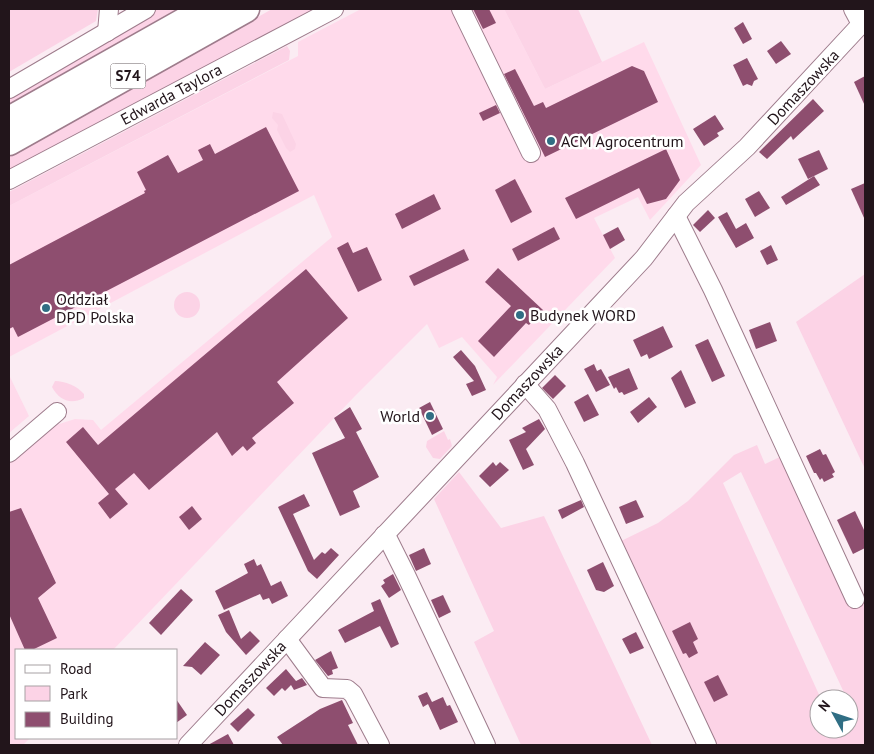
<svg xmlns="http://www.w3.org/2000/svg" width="874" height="754" font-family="'PT Sans',sans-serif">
<rect width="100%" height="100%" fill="#fbecf3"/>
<!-- built -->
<g fill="#ffdaeb">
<path d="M361 9H504L545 89 644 42 701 165 650 220 638 197 594 218 615 258 493 385 497 377 462 337 439 348 427 324 354 397 113 650H16V738H30L23 745H9V463L53 426 75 419 93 420 101 430 332 237 314 195 9 357V206L298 56V42Z"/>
<path d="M9 375 29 416 9 433Z"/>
</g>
<!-- green -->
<g fill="#fcd3e6" fill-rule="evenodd">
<path d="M9 9H98L96 21 9 72Z"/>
<path d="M155 9H183L9 106V94L73 59Z"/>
<path d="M272 9H320L9 172V157Z"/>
<path d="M504 9H578L602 62 545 89Z"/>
<path d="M287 46 290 51 289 60 9 206V192Z"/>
<path d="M273 112 282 114 296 144 295 149 290 152 286 148 277 130 278 125 272 118Z"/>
<path d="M865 274V469L796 322Z"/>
<circle cx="187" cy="305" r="13"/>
<path d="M55 381C65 381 77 386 84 394V398C70 405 59 400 52 387Z"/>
<path d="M444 431 448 440 450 439 452 446 440 459 433 458 426 447 427 441Z"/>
<path d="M757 445 765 464 784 455 860 598 865 595V745H713L617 543 658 523 688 501 734 455ZM741 472 847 699H849L856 719 849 722V729H819V699H821L723 483Z"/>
<path d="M459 472 501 528 544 516 652 745H521L474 642 494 631 434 499Z"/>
</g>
<!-- building -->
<g fill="#8e4e6f">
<path d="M473 9H489L496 23 483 29Z"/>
<path d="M743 22 752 39 743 44 734 28Z"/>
<path d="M781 41 791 54 776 64 767 51Z"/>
<path d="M747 58 758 79 754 81 752 86 747 84 743 86 733 65Z"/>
<path d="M632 66 644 71 658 102 545 157 504 74 515 69 534 106 543 102 546 108Z"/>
<path d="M865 76V106L854 82Z"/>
<path d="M813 99 824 111 793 140 791 136 767 159 759 152Z"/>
<path d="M496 105 500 113 483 121 479 113Z"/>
<path d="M715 115 724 129 717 133 719 136 704 146 693 129Z"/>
<path d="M266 127 299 191 18 337 13 327 9 329V265L145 193 144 191 146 190 137 172 168 155 178 173 203 160 198 150 210 144 215 154Z"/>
<path d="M666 149 680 180 666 199 647 204 639 188 576 219 565 198Z"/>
<path d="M819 150 828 169 808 179 798 159Z"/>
<path d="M814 176 820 185 786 205 781 197Z"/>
<path d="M515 179 532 212 511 223 495 190Z"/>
<path d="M865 183V220L851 189Z"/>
<path d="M759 191 770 208 755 217 745 199Z"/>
<path d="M434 194 441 209 402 229 395 214Z"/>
<path d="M708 210 715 218 700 232 693 225Z"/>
<path d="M727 212 736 229 746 223 754 238 736 248 718 217Z"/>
<path d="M554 227 560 239 518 261 512 249Z"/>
<path d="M618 227 625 240 610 249 603 235Z"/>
<path d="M348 242 353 253 367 247 382 280 358 292 337 248Z"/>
<path d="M771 245 778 260 767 265 760 251Z"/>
<path d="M464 249 469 260 414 286 409 276Z"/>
<path d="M498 268 543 310 529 325 526 323 494 357 478 341 511 306 485 282Z"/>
<path d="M306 269 348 318 277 382 294 403 252 438 256 443 247 451 243 446 232 456 217 432 149 490 134 473 115 489 128 504 110 519 98 503 109 494 66 442 83 427 98 445Z"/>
<path d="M770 322 777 341 756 349 749 330Z"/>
<path d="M663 326 673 347 649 359 647 354 641 357 633 340Z"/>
<path d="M708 339 725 376 712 382 695 345Z"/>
<path d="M461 350 475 366 486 390 472 396 466 384 474 381 453 357Z"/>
<path d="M594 364 597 371 601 369 610 385 596 392 584 369Z"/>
<path d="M629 368 638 389 624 395 622 392 619 393 616 387 614 389 608 377Z"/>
<path d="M681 370 696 403 685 408 671 378Z"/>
<path d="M555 375 566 386 553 399 542 388Z"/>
<path d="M588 394 599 415 584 422 574 402Z"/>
<path d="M649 397 657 407 638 423 630 412Z"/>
<path d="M430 402 443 429 432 435 419 408Z"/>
<path d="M350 407 362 429 356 432 379 477 353 491 360 507 340 516 312 453 345 438 334 418Z"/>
<path d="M539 419 545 429 526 449 534 465 523 470 509 440 526 432 522 428Z"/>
<path d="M820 449 823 455 826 454 835 472 832 474 834 477 824 482 822 478 820 480 816 473H814L806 456Z"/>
<path d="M493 462 496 466 500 462 509 470 490 487 479 476Z"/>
<path d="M304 494 310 506 293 514 314 560 322 552 325 554 331 548 339 555 317 579 308 571 278 507Z"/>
<path d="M581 500 584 507 562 519 558 510Z"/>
<path d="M636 500 644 517 626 524 619 507Z"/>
<path d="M192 506 202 519 189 530 179 517Z"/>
<path d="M21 508 56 583 38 598 57 638 32 650H25L9 614V512Z"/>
<path d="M855 511 865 532V548L853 554 837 520Z"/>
<path d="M424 548 431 564 416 571 409 555Z"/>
<path d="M254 559 257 566 261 564 271 586 281 581 288 596 272 604 269 598 263 600 260 594 224 610 215 591 248 573 244 564Z"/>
<path d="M603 562 614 586 604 592 596 590 587 570Z"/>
<path d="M393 574 401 590 389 598 381 586 385 583 383 580Z"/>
<path d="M181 589 193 600 161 635 149 623Z"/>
<path d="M443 595 451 612 439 618 431 600Z"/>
<path d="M380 599 399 644 391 648 380 626 345 643 338 630 374 611 371 603Z"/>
<path d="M229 610 241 639 250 631 260 641 246 655 226 632 218 615Z"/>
<path d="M690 622 698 639 693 642 698 653 689 658 686 653 683 654 672 631Z"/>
<path d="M636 632 644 648 630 654 622 639Z"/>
<path d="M205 642 220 655 201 675 192 667 183 666Z"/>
<path d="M331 651 338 668 332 670 333 674 328 676 315 660Z"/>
<path d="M286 669 296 681 302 678 307 685 294 690 291 685 285 691 282 688 274 696 266 688Z"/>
<path d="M718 675 728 695 714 702 704 682Z"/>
<path d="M427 692 432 702 443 697 447 706 450 705 458 722 440 730 428 704 423 707 418 696Z"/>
<path d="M176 699 187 715 176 723Z"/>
<path d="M342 700 353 723 348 725 358 745H283L277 737 320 709Z"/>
<path d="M248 708 255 715 238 732 230 724Z"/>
<path d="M228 734 234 745H208Z"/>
</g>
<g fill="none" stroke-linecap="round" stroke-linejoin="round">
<defs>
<g id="minor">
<path d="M461 9 531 153"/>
<path d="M853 9 861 24"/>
<path d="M107 32 109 9"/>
<path d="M9 89 146 9"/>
<path d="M9 180 334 9"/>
<path d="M676 216 713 290 855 599"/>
<path d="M525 384 547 409 575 463 707 745"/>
<path d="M9 453 57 412"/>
<path d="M384 535 389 541 406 575 486 745"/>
<path d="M287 639 323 688 347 689 353 694 380 745"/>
<path d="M188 745 644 258 686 203 747 147 865 20"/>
</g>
<g id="highway">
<path d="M9 120 206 9"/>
<path d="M9 142 246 9"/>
</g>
</defs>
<!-- minor casing -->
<use href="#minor" stroke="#9e7c8c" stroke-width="20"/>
<!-- highway casing -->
<use href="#highway" stroke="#9e7c8c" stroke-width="29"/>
<!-- minor -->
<use href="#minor" stroke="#fff" stroke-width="18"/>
<!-- highway -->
<use href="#highway" stroke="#fff" stroke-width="26"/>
</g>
<!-- markers -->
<g fill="#306e84" stroke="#fff" stroke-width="2">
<circle cx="551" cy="141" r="5"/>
<circle cx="46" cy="308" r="5"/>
<circle cx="520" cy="315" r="5"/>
<circle cx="430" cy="416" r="5"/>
</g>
<g text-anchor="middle" stroke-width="5" stroke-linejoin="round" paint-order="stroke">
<!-- shield labels -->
<rect fill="#fff" stroke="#645b5f" stroke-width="1" x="110.5" y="63.5" width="35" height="25" rx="4"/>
<g font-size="15" font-weight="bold" fill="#22151b">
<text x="128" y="81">S74</text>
</g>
<!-- street labels -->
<g font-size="16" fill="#22151b" stroke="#fff">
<text transform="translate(803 87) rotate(-47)" y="6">Domaszowska</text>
<text transform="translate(171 94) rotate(-28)" y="6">Edwarda Taylora</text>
<text transform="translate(527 382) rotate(-47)" y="6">Domaszowska</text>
<text transform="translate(250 678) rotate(-47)" y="6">Domaszowska</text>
</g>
<!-- poi labels -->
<g font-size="16" fill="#22151b" stroke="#fff" text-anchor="start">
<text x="561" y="147">ACM Agrocentrum</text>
<text x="56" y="305">Oddział<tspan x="56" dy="18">DPD Polska</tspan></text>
<text x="530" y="321">Budynek WORD</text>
<text x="420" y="422" text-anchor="end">World</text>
</g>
</g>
<!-- border -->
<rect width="874" height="754" fill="none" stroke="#22151b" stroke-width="20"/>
<!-- legend -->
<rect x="15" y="649" width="162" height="90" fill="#ffffff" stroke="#a7a1a4"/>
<rect x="25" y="665" width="25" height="8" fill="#ffffff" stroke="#a7a1a4"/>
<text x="60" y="674" font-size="15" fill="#22151b">Road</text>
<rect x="25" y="686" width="25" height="15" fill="#fcd3e6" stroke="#a7a1a4"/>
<text x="60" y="699" font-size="15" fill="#22151b">Park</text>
<rect x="25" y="712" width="25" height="15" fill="#8e4e6f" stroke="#a7a1a4"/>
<text x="60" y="724" font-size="15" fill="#22151b">Building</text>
<!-- north arrow -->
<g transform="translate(834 714) rotate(310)"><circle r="24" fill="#ffffff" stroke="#a7a1a4"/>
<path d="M0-4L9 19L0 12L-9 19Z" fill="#306e84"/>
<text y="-8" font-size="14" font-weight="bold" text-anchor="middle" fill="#22151b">N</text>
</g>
</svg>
